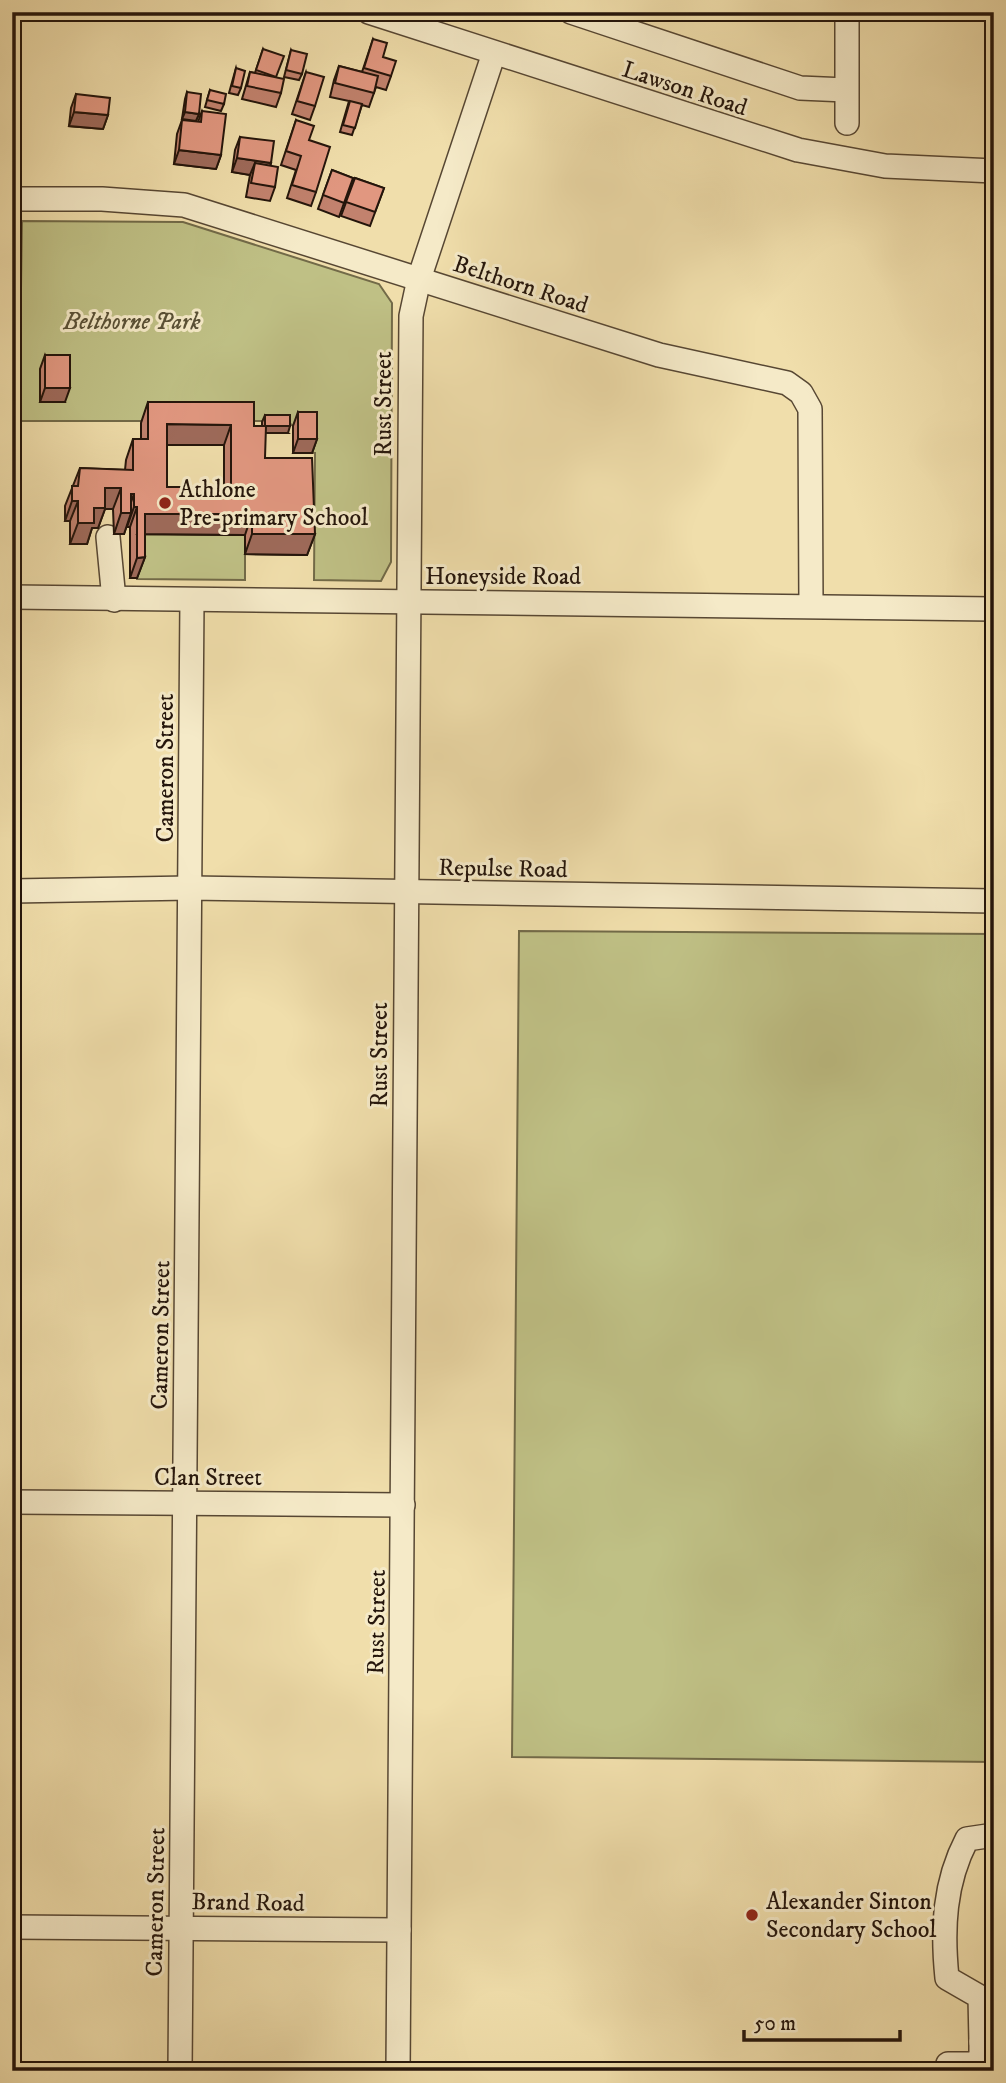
<svg xmlns="http://www.w3.org/2000/svg" width="1006" height="2083" font-family="'IM FELL DW Pica',serif">
<rect width="100%" height="100%" fill="#f0deab"/>
<filter id="stains"><feTurbulence type="fractalNoise" baseFrequency=".00286" numOctaves="4"/><feColorMatrix values="0 0 0 0 .2 0 0 0 0 .09 0 0 0 0 .02 0 0 0 .5 -.17"/></filter>
<radialGradient id="worn" r=".72"><stop offset=".6" stop-color="#630" stop-opacity="0"/><stop offset="1" stop-color="#630" stop-opacity=".3"/></radialGradient>
<!-- green -->
<g fill="#bfc085" stroke="#726a48" stroke-width="2">
<path d="M22 221 183 222 379 284 392 303 391 562 381 581 314 580 315 453H312L311 426H293L287 421H19Z"/>
<path d="M137 534 245 535V580L137 579Z"/>
<path d="M519 931 994 934V1762L512 1757Z"/>
<path d="M509 2069 872 2070 509 2071Z"/>
</g>
<g fill="none" stroke-linecap="round" stroke-linejoin="round">
<defs>
<g id="minor">
<path d="M369 12 798 150 885 166 994 171"/>
<path d="M571 12 800 88 846 90"/>
<path d="M847 123V12"/>
<path d="M12 199H102L184 205 659 355 787 383 801 393 810 409 811 605"/>
<path d="M108 537 114 600"/>
<path d="M12 597 994 609"/>
<path d="M12 891 190 888 994 901"/>
<path d="M12 1502 403 1505"/>
<path d="M994 1835 967 1839C944 1883 942 1929 947 1978L980 1997 981 2042H994"/>
<path d="M12 1927 399 1930"/>
<path d="M948 2064H975L981 2056V2042"/>
<path d="M180 2071 192 600"/>
<path d="M398 2071 411 316 419 279 494 53"/>
</g>
</defs>
<!-- minor casing -->
<use href="#minor" stroke="#574733" stroke-width="26"/>
<!-- minor -->
<use href="#minor" stroke="#f5eac8" stroke-width="23"/>
</g>
<!-- wall -->
<g fill="#c2826e" stroke="#24150b" stroke-width="2" fill-rule="evenodd">
<path d="M373 39 383 57 391 76 386 90 376 87 369 107 362 105 352 135 340 132 349 101 330 97 334 80 339 66 362 72Z"/>
<path d="M263 49 276 77 281 93 276 107 242 99 250 72 255 73Z"/>
<path d="M291 50 302 74 299 80 284 77Z"/>
<path d="M236 68 241 88 238 95 229 93Z"/>
<path d="M306 72 315 106 310 120 292 114Z"/>
<path d="M210 90 224 104 221 111 205 107Z"/>
<path d="M187 92 199 114 196 121 182 119 185 99Z"/>
<path d="M76 94 108 115 103 129 69 126 71 108Z"/>
<path d="M202 111 221 155 216 169 174 164 177 134 182 120 198 122Z"/>
<path d="M296 120 309 140 316 192 311 206 287 198 296 170 281 165Z"/>
<path d="M240 137 271 163 270 166 275 187 270 201 246 197 250 175 232 172 235 150Z"/>
<path d="M332 170 353 178 339 217 318 209Z"/>
<path d="M355 178 384 188 370 226 341 216Z"/>
<path d="M45 355 65 402H40V369Z"/>
<path d="M148 402 254 426H262V422L265 415 288 433H265V458L315 534 307 555 245 554V535L145 534V557L137 578H130V527H127V525L124 534H114L113 509H105L98 528H92L87 544H70V521H65V506L80 468 125 470 126 460 133 439H141V423ZM167 445H224V487H167Z"/>
<path d="M298 412 317 439 312 453H293V426Z"/>
</g>
<!-- shaded-wall -->
<g fill="#9e6a5a" stroke="#24150b" stroke-width="2">
<path d="M74 112 108 115 103 129 69 126Z"/>
<path d="M185 112 199 114 196 121 182 119Z"/>
<path d="M179 150 221 155 216 169 174 164Z"/>
<path d="M237 158 271 163 266 177 255 163 250 175 232 172Z"/>
<path d="M45 388H70L65 402H40Z"/>
<path d="M167 424 231 425 224 445H159Z"/>
<path d="M265 426H290L288 433H262Z"/>
<path d="M298 439H317L312 453H293Z"/>
<path d="M105 488H121L113 509H105L98 528H92L87 544H70L78 523 94 508Z"/>
<path d="M131 494H134L127 513H131L124 534H114L121 513Z"/>
<path d="M72 501H78L70 521H65Z"/>
<path d="M134 507H137L130 527H127Z"/>
<path d="M145 514H252L245 535 137 534Z"/>
<path d="M252 534H315L307 555 245 554Z"/>
<path d="M145 557 137 578H130L137 558Z"/>
</g>
<!-- building -->
<g fill="#e19780" stroke="#24150b" stroke-width="2" fill-rule="evenodd">
<path d="M373 39 387 43 383 57 396 61 391 76 364 68Z"/>
<path d="M263 49 284 56 276 77 256 70Z"/>
<path d="M291 50 307 54 302 74 286 70Z"/>
<path d="M339 66 378 76 374 93 335 83Z"/>
<path d="M236 68 245 71 241 88 232 86Z"/>
<path d="M250 72 284 79 281 93 247 86Z"/>
<path d="M306 72 324 77 315 106 297 101Z"/>
<path d="M210 90 226 94 224 104 207 100Z"/>
<path d="M187 92 201 94 199 114 185 112Z"/>
<path d="M76 94 110 98 108 115 74 112Z"/>
<path d="M350 101 362 104 355 128 343 125Z"/>
<path d="M202 111 226 114 221 155 179 150 182 120 201 122Z"/>
<path d="M296 120 314 126 309 140 330 147 316 192 292 185 301 156 286 151Z"/>
<path d="M240 137 274 141 271 163 237 158Z"/>
<path d="M255 163 278 167 275 187 251 183Z"/>
<path d="M332 170 353 178 344 203 323 195Z"/>
<path d="M355 178 384 188 375 212 346 202Z"/>
<rect x="45" y="355" width="25" height="33"/>
<path d="M148 402H254V426H266L265 458H312L315 534H252V514H145V557L137 558V507H134V494H131V513H121V488H105V508H94V523H78V501H72V486H78L80 468 133 470V439H148ZM167 424 231 425V487H167Z"/>
<rect x="298" y="412" width="19" height="27"/>
<rect x="265" y="415" width="25" height="11"/>
</g>
<!-- markers -->
<g fill="#8f2418" stroke="#f5eac8" stroke-width="2.5">
<circle cx="165" cy="503" r="7"/>
<circle cx="752" cy="1915" r="7"/>
</g>
<g text-anchor="middle" stroke-width="6" stroke-linejoin="round" paint-order="stroke">
<!-- street labels -->
<g font-size="24" fill="#24150b" stroke="#f5eac8">
<text transform="translate(685 88) rotate(18)" y="8">Lawson Road</text>
<text transform="translate(521 284) rotate(18)" y="8">Belthorn Road</text>
<text transform="translate(383 404) rotate(-90)" y="8">Rust Street</text>
<text x="503" y="584">Honeyside Road</text>
<text transform="translate(165 768) rotate(-90)" y="8">Cameron Street</text>
<text transform="translate(503 868) rotate(1)" y="8">Repulse Road</text>
<text transform="translate(379 1055) rotate(-90)" y="8">Rust Street</text>
<text transform="translate(160 1335) rotate(-89)" y="8">Cameron Street</text>
<text x="208" y="1485">Clan Street</text>
<text transform="translate(376 1622) rotate(-89)" y="8">Rust Street</text>
<text transform="translate(155 1902) rotate(-89)" y="8">Cameron Street</text>
<text transform="translate(248 1902) rotate(1)" y="8">Brand Road</text>
</g>
<!-- park labels -->
<g font-size="24" font-style="italic" fill="#5a5136" stroke="#f5eac8">
<text x="132" y="329">Belthorne Park</text>
</g>
<!-- poi labels -->
<g font-size="24" fill="#24150b" stroke="#f5eac8" text-anchor="start">
<text x="179" y="497">Athlone<tspan x="179" dy="28">Pre-primary School</tspan></text>
<text x="766" y="1909">Alexander Sinton<tspan x="766" dy="28">Secondary School</tspan></text>
</g>
</g>
<!-- margin -->
<rect width="1006" height="2083" fill="none" stroke="#f0deab" stroke-width="42"/>
<rect x="14" y="14" width="978" height="2055" fill="none" stroke="#24150b" stroke-width="3.5"/>
<rect x="21" y="21" width="964" height="2041" fill="none" stroke="#24150b" stroke-width="2"/>
<!-- scale -->
<path d="M744 2030v10h156v-10" fill="none" stroke="#24150b" stroke-width="3.5"/>
<text x="754" y="2030" font-size="21" fill="#24150b" stroke="#f5eac8" stroke-width="5" paint-order="stroke">50 m</text>
<rect width="100%" height="100%" filter="url(#stains)"/>
<rect width="100%" height="100%" fill="url(#worn)"/>
</svg>
